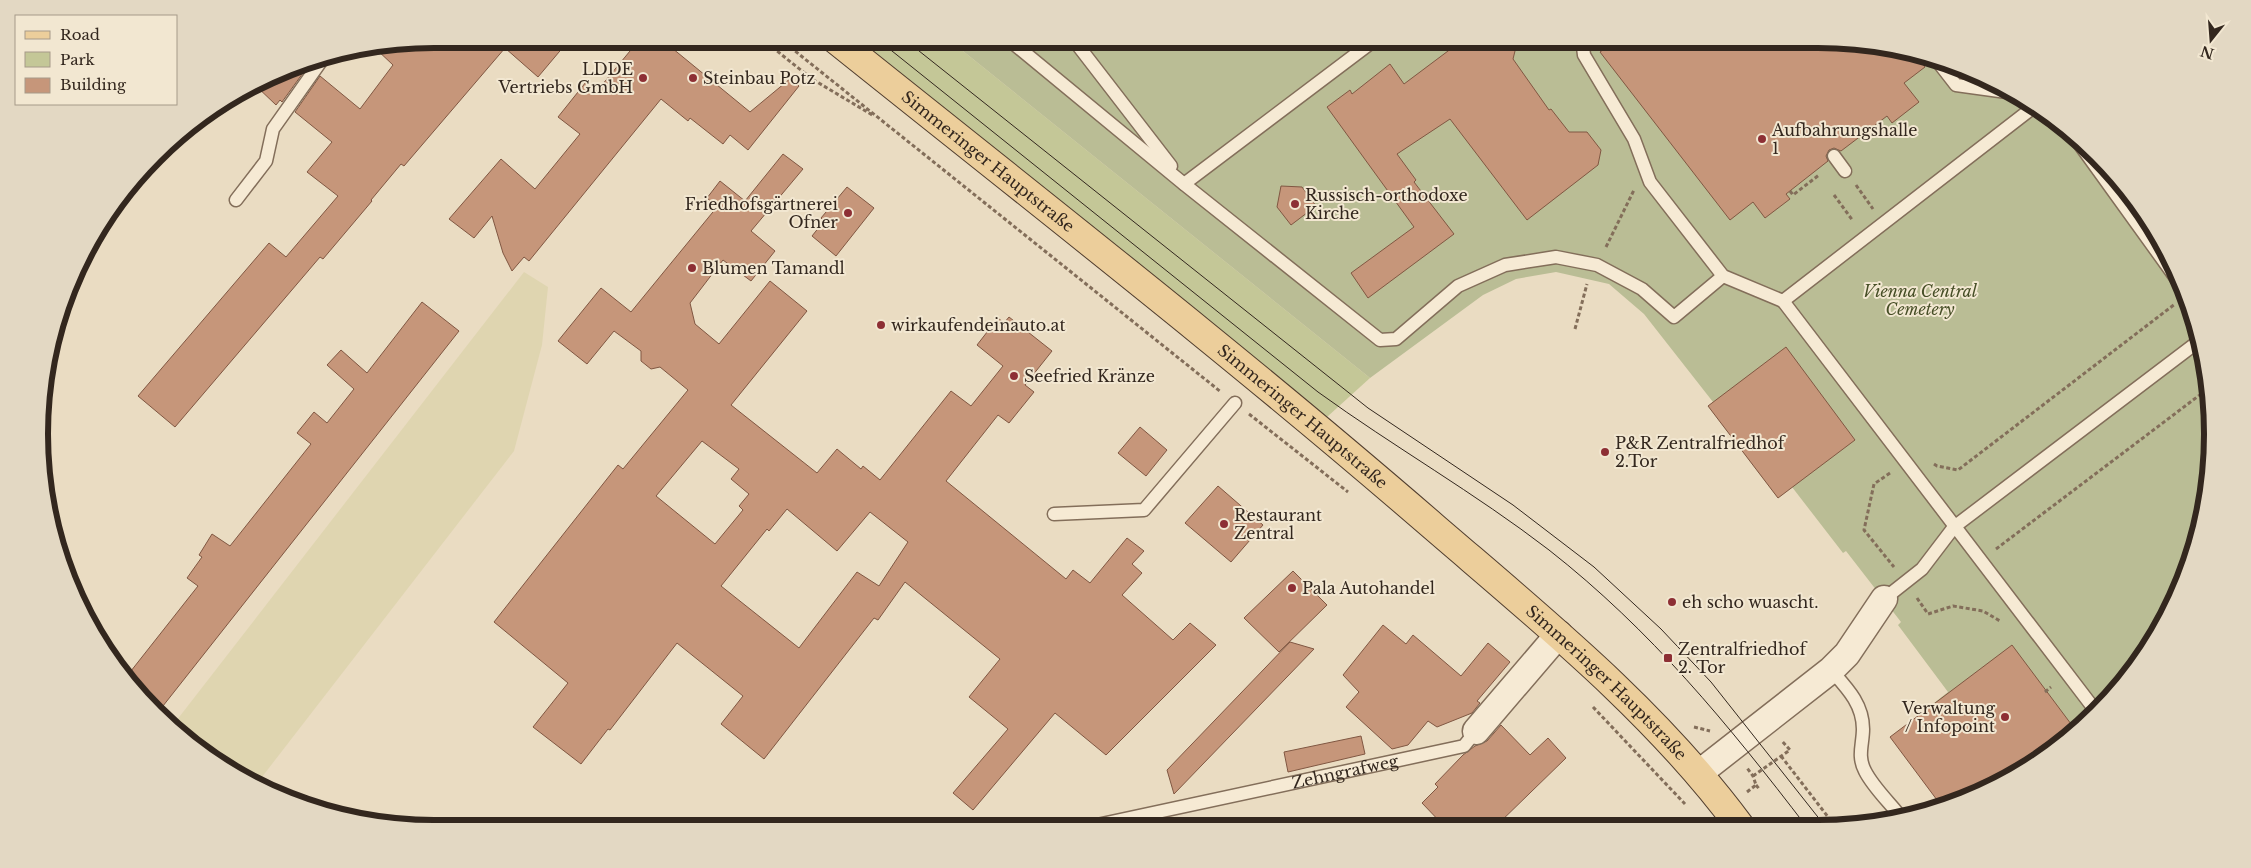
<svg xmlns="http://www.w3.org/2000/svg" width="2251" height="868" font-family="'Libre Baskerville',serif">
<rect width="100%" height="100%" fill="#eadcc2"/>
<!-- farmland -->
<path fill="#dfd5b0" d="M524 272 548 287 542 345 514 451 255 786 194 748 173 725Z"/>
<!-- green -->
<path fill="#c4c797" d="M857 39H948L1370 378 1327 417Z"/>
<!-- cemetery -->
<path fill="#babd95" d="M948 39H1817L1920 52 1992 80 2058 121 2114 174 2159 237 2191 307 2209 383 2211 460 2199 537 2159 632 2078 731 1996 786 1934 703 1948 692 1898 625 1901 622 1846 551 1843 553 1792 487 1778 498 1708 406 1713 402 1644 314 1609 284 1556 272 1516 279 1483 295 1370 378Z"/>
<!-- building -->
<g fill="#c6967a" stroke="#805742" fill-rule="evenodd">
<path d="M434 39H570L538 77 505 48 404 166 401 164 371 200 372 201 323 259 320 257 175 427 138 396 269 243 286 257 338 196 307 172 332 142 295 112 320 76 360 109 393 65 375 48Z"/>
<path d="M615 39H661L750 112 791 78 799 86 748 150 730 135 723 144 690 118 688 121 661 99 529 261 524 257 512 271 503 253 492 216 474 238 449 219 501 159 535 189 580 134 558 117 586 82 597 91 630 51Z"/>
<path d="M1464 39H1518L1513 59 1549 110 1551 109 1569 132H1587L1601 150 1598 165 1527 220 1450 119 1397 154 1416 180 1414 182 1454 234 1368 298 1351 273 1414 227 1327 107 1350 90 1352 94 1390 64 1404 84Z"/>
<path d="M1618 39H1817L1913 51 1925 67 1904 83 1919 102 1892 123 1887 116 1841 151 1834 148 1829 150 1826 156 1828 161 1786 194 1790 199 1765 218 1753 202 1730 220 1600 52Z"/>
<path d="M303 62 308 66 282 102 280 100 276 105 254 84Z"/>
<path d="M783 154 803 169 751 231 775 251 751 281 723 260 690 303 695 324 719 344 770 281 807 311 731 405 817 473 837 449 861 469 863 466 880 480 951 391 971 406 1003 366 977 345 998 318 1004 323 1009 317 1052 351 1025 385 1034 392 1009 423 998 415 946 481 1066 579 1073 570 1090 583 1127 538 1144 551 1132 564 1142 573 1122 595 1173 640 1190 623 1216 645 1106 755 1055 713 973 810 953 793 1008 729 969 697 1000 659 905 582 878 620 874 618 764 759 721 724 743 696 677 643 610 730 608 729 581 764 533 727 568 683 494 622 618 465 623 469 688 390 660 367 651 369 641 361V351L614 331 587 364 558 341 601 288 631 312 717 207 707 198 720 181 745 201ZM702 441 739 469 731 479 749 494 739 506 743 510 715 544 656 496ZM787 509 837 551 870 512 908 542 879 586 857 572 799 648 721 586 767 529 769 531Z"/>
<path d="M1281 186 1302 187 1316 206 1291 225 1277 207Z"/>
<path d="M847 187 874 208 836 256 812 236 824 221 821 218Z"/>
<path d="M422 302 459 331 159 711 127 676 198 586 187 578 202 557 199 555 212 534 230 546 311 444 297 433 314 412 327 423 354 389 327 365 341 350 367 373Z"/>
<path d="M1786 347 1855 440 1778 498 1708 406Z"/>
<path d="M1140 427 1167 450 1146 476 1118 453Z"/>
<path d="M1218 486 1263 525 1231 562 1185 523Z"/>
<path d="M1293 571 1327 605 1279 652 1244 618Z"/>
<path d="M1383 625 1406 644 1413 635 1461 676 1488 643 1510 662 1477 701 1480 703 1472 713 1437 727 1428 721 1408 745 1392 749 1346 707 1359 692 1343 675Z"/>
<path d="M1290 642 1314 649 1174 794 1167 770Z"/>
<path d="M2012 645 2077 732 1992 789 1940 804 1890 737Z"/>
<path d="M1501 725 1530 755 1548 738 1566 758 1495 827H1445L1422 803 1438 787 1435 784 1463 755 1475 746 1487 741Z"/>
<path d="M1361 736 1365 754 1288 772 1284 752Z"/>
</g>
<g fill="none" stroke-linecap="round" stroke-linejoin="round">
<defs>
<g id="service">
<path d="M1008 39 1184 184 1380 340 1396 339 1458 286 1505 265 1556 257 1597 265 1642 289 1674 317 1723 276"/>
<path d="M1073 39 1171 166"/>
<path d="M1582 39 1584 55 1634 139 1650 182 1723 276 1783 301 2035 106"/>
<path d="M1935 58 1956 85 2014 93"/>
<path d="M2073 135 2181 285"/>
<path d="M1834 156 1845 171"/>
<path d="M1184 184 1376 39"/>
<path d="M236 200 266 161 273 129 324 57"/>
<path d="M1783 301 2095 710"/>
<path d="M1054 514 1144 510 1235 403"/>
<path d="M1884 599 1922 569 1954 527 2199 341"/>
<path d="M1831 670C1847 688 1863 704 1863 729 1863 744 1857 756 1865 771 1873 787 1889 802 1900 816"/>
<path id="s1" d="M1083 828 1464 746 1476 731"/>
</g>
<g id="minor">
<path d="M1476 731 1559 634"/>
<path d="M1698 774 1831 670 1847 654 1884 599"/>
</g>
<g id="primary">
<path id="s2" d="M835 39C1036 200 1239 358 1434 527 1542 620 1655 711 1740 826"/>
</g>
</defs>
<!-- service casing -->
<use href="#service" stroke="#836e5a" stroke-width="15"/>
<!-- minor casing -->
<use href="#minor" stroke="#836e5a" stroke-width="29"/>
<!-- primary casing -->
<use href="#primary" stroke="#503d2e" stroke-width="30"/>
<!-- path -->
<g stroke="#836e5a" stroke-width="3" stroke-dasharray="4 2.5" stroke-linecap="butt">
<path d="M762 39 812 79 874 116"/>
<path d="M780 39 1221 392"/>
<path d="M1856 185 1873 209"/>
<path d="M1790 191 1793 195 1819 175"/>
<path d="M1834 195 1853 221"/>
<path d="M1606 247 1634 190"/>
<path d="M1575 329 1587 284"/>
<path d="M1249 414 1348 492"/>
<path d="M1934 464 1937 466 1958 470 2175 304"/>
<path d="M1890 473 1874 484 1864 530 1894 567"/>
<path d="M1996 549 2209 388"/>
<path d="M1917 598 1928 614 1953 606 1983 611 2000 621"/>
<path d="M2045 692 2051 687"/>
<path d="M1593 707 1685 804"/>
<path d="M1694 727 1710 731"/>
<path d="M1781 756 1835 826"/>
<path d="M1753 776 1790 750 1782 741"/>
<path d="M1756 785 1760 790"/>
<path d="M1747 792 1756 785 1753 776 1747 768"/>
</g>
<!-- service -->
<use href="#service" stroke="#f6ead4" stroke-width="12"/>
<!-- minor -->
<use href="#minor" stroke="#f6ead4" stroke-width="26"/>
<!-- primary -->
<use href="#primary" stroke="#ecce9b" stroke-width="28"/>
<!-- tram -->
<g stroke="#33271e" stroke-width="1">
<path d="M877 39 1318 392C1394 447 1475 493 1549 550 1651 630 1728 724 1806 826"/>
<path d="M904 39 1368 408 1513 505 1594 567 1661 629 1711 682 1825 826"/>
</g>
</g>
<!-- markers -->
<g fill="#8d2f34" stroke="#f2e7d1" stroke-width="2">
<circle cx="643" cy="78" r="5"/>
<circle cx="693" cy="78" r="5"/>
<circle cx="1762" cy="139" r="5"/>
<circle cx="1295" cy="204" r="5"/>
<circle cx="848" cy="213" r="5"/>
<circle cx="692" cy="268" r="5"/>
<circle cx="881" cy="325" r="5"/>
<circle cx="1014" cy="376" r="5"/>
<circle cx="1605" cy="452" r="5"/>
<circle cx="1224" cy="524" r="5"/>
<circle cx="1292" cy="588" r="5"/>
<circle cx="1672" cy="602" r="5"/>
<rect x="1663" y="653" width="10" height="10" rx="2.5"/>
<circle cx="2005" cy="717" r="5"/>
</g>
<g text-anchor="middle" stroke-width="4" stroke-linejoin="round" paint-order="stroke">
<!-- poi labels -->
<g font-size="16" fill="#33271e" stroke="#f2e7d1" text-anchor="start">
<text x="633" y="75" text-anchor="end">LDDE<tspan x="633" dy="18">Vertriebs GmbH</tspan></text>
<text x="703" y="84">Steinbau Potz</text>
<text x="1772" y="136">Aufbahrungshalle<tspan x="1772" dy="18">1</tspan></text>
<text x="1305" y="201">Russisch-orthodoxe<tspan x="1305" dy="18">Kirche</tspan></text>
<text x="838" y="210" text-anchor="end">Friedhofsgärtnerei<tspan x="838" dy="18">Ofner</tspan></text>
<text x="702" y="274">Blumen Tamandl</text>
<text x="891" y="331">wirkaufendeinauto.at</text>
<text x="1024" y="382">Seefried Kränze</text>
<text x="1615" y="449">P&amp;R Zentralfriedhof<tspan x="1615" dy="18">2.Tor</tspan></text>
<text x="1234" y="521">Restaurant<tspan x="1234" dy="18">Zentral</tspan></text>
<text x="1302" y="594">Pala Autohandel</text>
<text x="1682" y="608">eh scho wuascht.</text>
<text x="1678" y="655">Zentralfriedhof<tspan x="1678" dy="18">2. Tor</tspan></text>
<text x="1995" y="714" text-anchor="end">Verwaltung<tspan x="1995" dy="18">/ Infopoint</tspan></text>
</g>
<!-- street labels -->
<g font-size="16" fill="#33271e" stroke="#f2e7d1">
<text dy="6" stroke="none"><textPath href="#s2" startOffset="196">Simmeringer Hauptstraße</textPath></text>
<text dy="6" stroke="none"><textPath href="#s2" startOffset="601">Simmeringer Hauptstraße</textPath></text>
<text dy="6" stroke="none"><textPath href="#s2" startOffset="1005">Simmeringer Hauptstraße</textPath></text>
<text dy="6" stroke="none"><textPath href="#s1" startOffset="268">Zehngrafweg</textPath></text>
</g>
<!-- park labels -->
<g font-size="16" font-style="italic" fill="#464e26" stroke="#f2e7d1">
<text x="1920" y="297">Vienna Central<tspan x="1920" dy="18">Cemetery</tspan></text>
</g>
</g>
<!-- crop -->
<path d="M0 0H2251V868H0ZM434 48H1818A386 386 0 0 1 2204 434V434A386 386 0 0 1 1818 820H434A386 386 0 0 1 48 434V434A386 386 0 0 1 434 48Z" fill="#e3d8c3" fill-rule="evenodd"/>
<path fill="none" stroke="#33271e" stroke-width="6" d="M434 48H1818A386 386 0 0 1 2204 434V434A386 386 0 0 1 1818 820H434A386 386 0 0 1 48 434V434A386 386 0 0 1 434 48Z"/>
<!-- legend -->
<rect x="15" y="15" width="162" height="90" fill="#f2e7d1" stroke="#a69a89"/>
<rect x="25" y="31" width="25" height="8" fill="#ecce9b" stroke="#a69a89"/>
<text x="60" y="40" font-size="15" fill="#33271e">Road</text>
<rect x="25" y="52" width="25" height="15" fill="#c4c797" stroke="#a69a89"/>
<text x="60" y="65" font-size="15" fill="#33271e">Park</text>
<rect x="25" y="78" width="25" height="15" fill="#c6967a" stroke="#a69a89"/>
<text x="60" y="90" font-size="15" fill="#33271e">Building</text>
<!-- north arrow -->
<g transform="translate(2211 40) rotate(197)" stroke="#f2e7d1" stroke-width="4" paint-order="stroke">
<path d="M0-4L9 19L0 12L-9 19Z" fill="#33271e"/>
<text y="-8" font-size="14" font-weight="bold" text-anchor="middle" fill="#33271e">N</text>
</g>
</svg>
